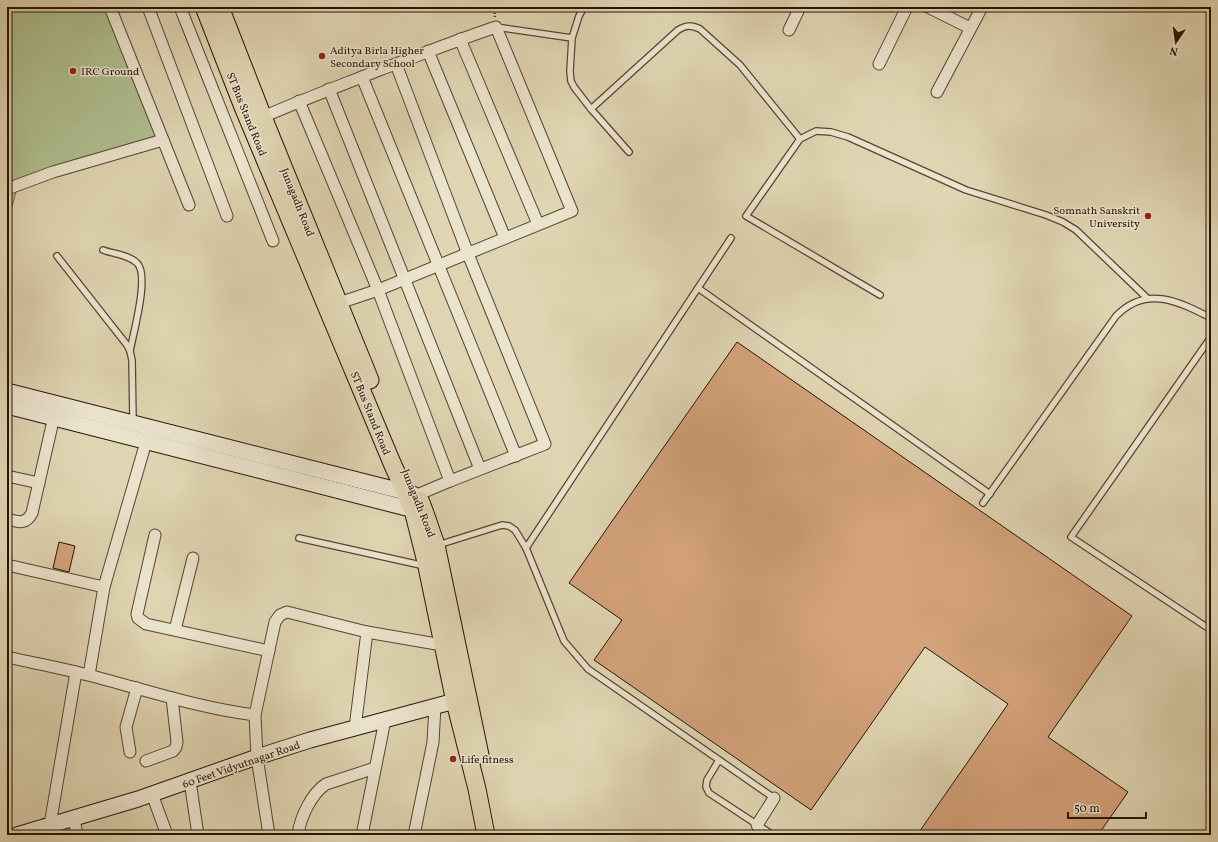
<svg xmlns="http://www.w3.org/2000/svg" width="1218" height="842" font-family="Vollkorn,serif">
<rect width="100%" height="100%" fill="#e0d5b2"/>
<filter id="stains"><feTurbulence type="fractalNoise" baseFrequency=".005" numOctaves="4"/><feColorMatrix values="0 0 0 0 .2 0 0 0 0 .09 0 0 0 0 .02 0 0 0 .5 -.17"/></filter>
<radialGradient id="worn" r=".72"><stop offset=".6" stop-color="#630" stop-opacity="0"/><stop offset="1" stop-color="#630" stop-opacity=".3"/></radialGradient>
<!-- green -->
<path fill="#afbe8f" stroke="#6c684a" d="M7 7H113L164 136 19 181 8 221H7Z"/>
<!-- building -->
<g fill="#d3a27a" stroke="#281306">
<path d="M737 342 1132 616 1048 737 1128 792 1098 835H917L1008 704 925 647 811 810 594 660 622 620 569 583Z"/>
<path d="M59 542 75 546 69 572 53 568Z"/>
</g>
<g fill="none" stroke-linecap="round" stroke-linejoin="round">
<defs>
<g id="lane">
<path d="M584 7 579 16 572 38 570 71 571 81 574 87 591 109 629 152"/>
<path d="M496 27 572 38"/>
<path d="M591 109 678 30C686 25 691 25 700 29L740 65 800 139"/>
<path d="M103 250C114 254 129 255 137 263 150 275 133 334 130 351"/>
<path d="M57 256 127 345 130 351 132 360 133 421"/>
<path d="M698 288 990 494"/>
<path d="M880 295 746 216 800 139 816 131 831 132 848 137 966 190 1046 215 1063 222 1076 230 1147 298"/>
<path d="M1211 337 1071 537 1211 630"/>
<path d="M983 503 1116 316C1146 285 1178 301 1211 318"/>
<path d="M299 538 425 566"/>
<path d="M438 545 502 525 509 526 515 530 526 548 564 641 588 669 774 798"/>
<path d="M526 548 731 238"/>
<path d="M719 760 707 780 706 787 709 793 773 835"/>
</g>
<g id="street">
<path d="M110 7 189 205"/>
<path d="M148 7 227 216"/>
<path d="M180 7 273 241"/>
<path d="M928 7 970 28"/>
<path d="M789 30 800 7"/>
<path d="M460 39 538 224"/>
<path d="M428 51 505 238"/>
<path d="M396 64 468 254 545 444 450 481 417 495"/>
<path d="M879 64 907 7"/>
<path d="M362 77 516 456"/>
<path d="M329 89 480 469"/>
<path d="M937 92 982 7"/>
<path d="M299 101 378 290 450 481"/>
<path d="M263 117C302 100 342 85 382 69 420 55 457 40 496 27L572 211 378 290 339 303"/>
<path d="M7 189 53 172 163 140"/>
<path d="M7 476 39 483"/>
<path d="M7 519C18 522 26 525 32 513L55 412"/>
<path d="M155 535 137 614 138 618 146 624 269 651"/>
<path d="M7 565 104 587"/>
<path d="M175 630 193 558"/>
<path d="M7 657C34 663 61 668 88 675 143 689 198 708 255 715"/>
<path d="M89 675 104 587 148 435"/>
<path d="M355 728 367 632"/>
<path d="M130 752 126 727 137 688"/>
<path d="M146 761 173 751 176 747 177 742 172 698"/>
<path d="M190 781 198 835"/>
<path d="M152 794 167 835"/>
<path d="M74 818 77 835"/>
<path d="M50 825 76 672"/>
<path d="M757 825 774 798"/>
<path d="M269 835 257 757 255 715 275 622 280 615 287 612 367 632 448 646"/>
<path d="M298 835C300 818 311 794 326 784L375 768"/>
<path d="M362 835 385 720"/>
<path d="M414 835 430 757 433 742 435 706"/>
</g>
<g id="secondary">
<path d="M7 391 413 494"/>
<path d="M7 406 422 512"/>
<path d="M17 835 138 799 257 757 310 740 466 698"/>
</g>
<g id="primary">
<path d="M204 7 243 107 392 463 413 510 426 562 455 702 477 789 486 835"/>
<path d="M220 7 263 117 370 380"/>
<path d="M420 500 425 513 436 545 480 755"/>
</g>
</defs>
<!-- lane casing -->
<use href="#lane" stroke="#564431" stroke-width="8"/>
<!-- street casing -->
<use href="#street" stroke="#564431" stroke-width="13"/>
<!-- secondary casing -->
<use href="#secondary" stroke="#281306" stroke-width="17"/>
<!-- primary casing -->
<use href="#primary" stroke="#281306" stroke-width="19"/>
<!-- path -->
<path stroke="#281306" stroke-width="2" stroke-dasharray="1 2" stroke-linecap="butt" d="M494 7 495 18"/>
<!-- lane -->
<use href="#lane" stroke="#ebe4cd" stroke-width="5.5"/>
<!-- street -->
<use href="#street" stroke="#ebe4cd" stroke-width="11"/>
<!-- secondary -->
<use href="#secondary" stroke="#ebe4cd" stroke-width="15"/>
<!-- primary -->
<use href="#primary" stroke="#e0d5b2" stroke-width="17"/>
</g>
<!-- markers -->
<g fill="#8f2418" stroke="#ebe4cd" stroke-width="1.5">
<circle cx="322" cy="56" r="4"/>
<circle cx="73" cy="71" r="4"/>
<circle cx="1148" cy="216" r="4"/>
<circle cx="453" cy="759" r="4"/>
</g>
<g text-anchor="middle" stroke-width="3" stroke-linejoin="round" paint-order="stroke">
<!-- poi labels -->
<g font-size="11" fill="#281306" stroke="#ebe4cd" text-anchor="start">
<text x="330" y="54">Aditya Birla Higher<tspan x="330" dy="13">Secondary School</tspan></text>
<text x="81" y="75">IRC Ground</text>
<text x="1140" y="214" text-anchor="end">Somnath Sanskrit<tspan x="1140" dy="13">University</tspan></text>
<text x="461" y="763">Life fitness</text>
</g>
<!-- street labels -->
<g font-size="11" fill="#281306" stroke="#ebe4cd">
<text transform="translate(247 114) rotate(68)" y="4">ST Bus Stand Road</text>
<text transform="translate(298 202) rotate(68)" y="4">Junagadh Road</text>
<text transform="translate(371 413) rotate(68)" y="4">ST Bus Stand Road</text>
<text transform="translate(419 503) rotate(68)" y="4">Junagadh Road</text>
<text transform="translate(241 764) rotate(-19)" y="4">60 Feet Vidyutnagar Road</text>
</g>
</g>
<!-- margin -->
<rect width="1218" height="842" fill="none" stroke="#e0d5b2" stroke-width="24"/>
<rect x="8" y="8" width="1202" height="826" fill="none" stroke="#281306" stroke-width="2"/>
<rect x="12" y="12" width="1194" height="818" fill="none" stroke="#281306"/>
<!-- north arrow -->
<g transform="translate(1176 42) rotate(193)" stroke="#ebe4cd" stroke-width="3" paint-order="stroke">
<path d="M0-3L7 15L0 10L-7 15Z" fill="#281306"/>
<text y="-6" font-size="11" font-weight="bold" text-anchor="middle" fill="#281306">N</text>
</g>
<!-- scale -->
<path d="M1068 812v6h78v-6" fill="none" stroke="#281306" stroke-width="2"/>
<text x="1074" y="812" font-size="12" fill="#281306" stroke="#ebe4cd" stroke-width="3" paint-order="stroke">50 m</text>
<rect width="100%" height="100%" filter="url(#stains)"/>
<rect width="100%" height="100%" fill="url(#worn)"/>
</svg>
